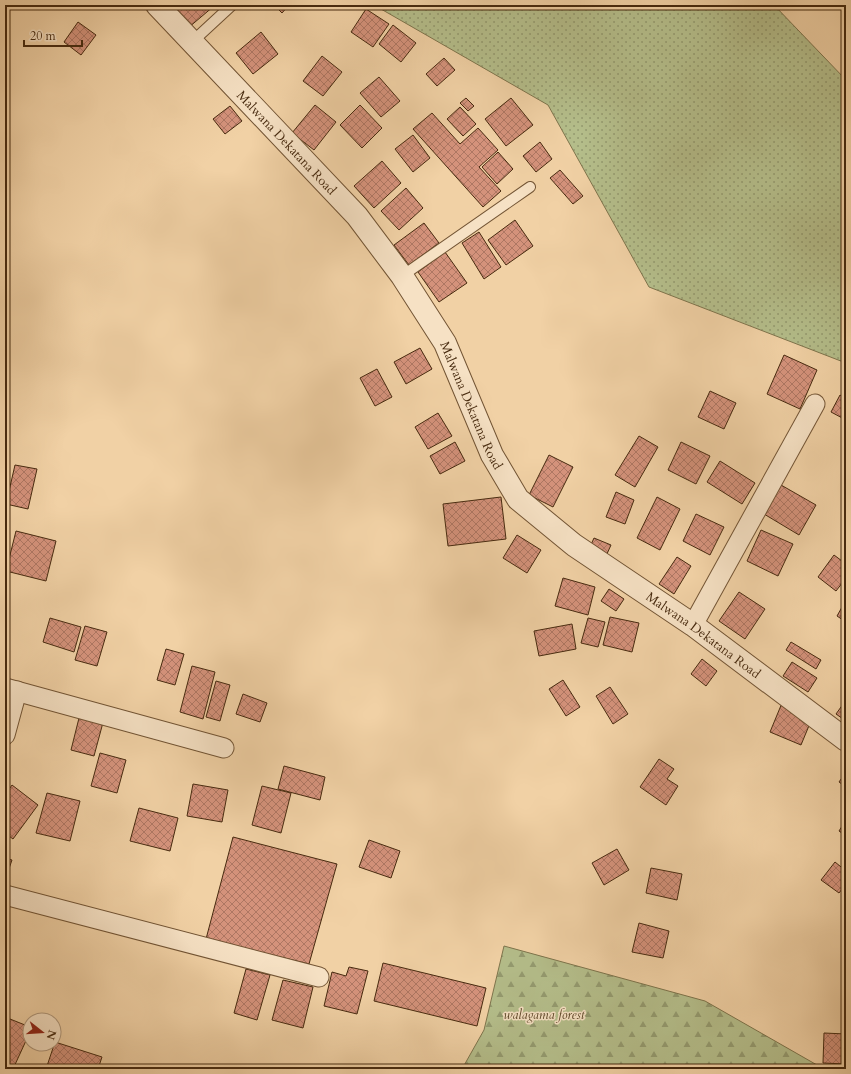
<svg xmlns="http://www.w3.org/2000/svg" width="851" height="1074" font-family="Cardo,serif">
<defs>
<pattern id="grass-dots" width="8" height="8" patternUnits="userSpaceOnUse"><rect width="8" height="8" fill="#b4bd8a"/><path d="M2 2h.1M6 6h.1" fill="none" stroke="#949a6f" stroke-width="1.8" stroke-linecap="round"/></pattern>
<pattern id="forest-firs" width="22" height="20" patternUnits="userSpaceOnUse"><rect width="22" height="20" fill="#b4bd8a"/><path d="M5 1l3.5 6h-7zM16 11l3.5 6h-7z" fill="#949a6f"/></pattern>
<pattern id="building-cross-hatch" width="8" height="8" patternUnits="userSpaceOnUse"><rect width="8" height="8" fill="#d4927b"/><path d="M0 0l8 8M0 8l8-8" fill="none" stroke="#ae7763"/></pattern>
</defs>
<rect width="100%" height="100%" fill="#f1d1a5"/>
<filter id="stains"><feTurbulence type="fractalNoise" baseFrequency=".005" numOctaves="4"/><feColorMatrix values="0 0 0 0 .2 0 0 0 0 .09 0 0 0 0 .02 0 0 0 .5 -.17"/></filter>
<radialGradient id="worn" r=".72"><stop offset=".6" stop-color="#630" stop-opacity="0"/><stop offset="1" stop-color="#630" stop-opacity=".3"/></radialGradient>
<!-- grass -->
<path fill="url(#grass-dots)" stroke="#7e744c" d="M374 5H774L846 80V363L649 287 548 105Z"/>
<!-- forest -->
<path fill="url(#forest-firs)" stroke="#7e744c" d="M504 946 705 1001 824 1069H462L484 1030Z"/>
<!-- building -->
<g fill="url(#building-cross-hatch)" stroke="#472a0f">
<path d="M169 5H214V6L188 28Z"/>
<path d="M274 5H289L282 13Z"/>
<path d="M366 9 389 24 373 47 351 32Z"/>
<path d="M78 22 96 35 81 55 64 42Z"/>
<path d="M393 25 416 43 401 62 379 44Z"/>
<path d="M261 32 278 54 253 74 236 53Z"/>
<path d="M322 56 342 72 323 96 303 81Z"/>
<path d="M444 58 455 70 437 86 426 74Z"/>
<path d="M379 77 400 101 381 117 360 93Z"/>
<path d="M466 98 474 106 468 111 460 103Z"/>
<path d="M511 98 533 125 506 146 485 119Z"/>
<path d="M315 105 336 122 314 150 292 133Z"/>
<path d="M360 105 382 128 362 148 340 125Z"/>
<path d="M230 106 242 121 225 134 213 119Z"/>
<path d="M460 107 476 124 463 136 447 119Z"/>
<path d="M432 113 460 144 478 128 498 150 479 167 501 191 483 207 413 129Z"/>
<path d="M413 135 430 158 413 172 395 149Z"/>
<path d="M540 142 552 159 536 172 523 156Z"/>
<path d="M498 152 513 169 497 184 482 167Z"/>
<path d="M382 161 401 183 374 208 354 186Z"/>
<path d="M560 170 583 196 573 204 550 178Z"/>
<path d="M406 188 423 208 399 230 381 211Z"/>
<path d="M515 220 533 246 506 265 488 240Z"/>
<path d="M424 223 439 243 409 265 394 245Z"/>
<path d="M479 232 501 267 484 279 462 243Z"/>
<path d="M445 252 467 283 439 302 418 272Z"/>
<path d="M420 348 432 369 406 384 394 362Z"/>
<path d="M784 355 817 370 800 409 767 394Z"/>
<path d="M377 369 392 397 375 406 360 378Z"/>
<path d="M710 391 736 403 724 429 698 417Z"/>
<path d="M840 395 846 399V420L831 412Z"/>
<path d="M438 413 452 436 428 449 415 427Z"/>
<path d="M639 436 658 447 635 487 615 475Z"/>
<path d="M455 442 465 461 440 474 430 456Z"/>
<path d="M681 442 710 456 696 484 668 470Z"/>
<path d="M549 455 573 467 553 507 529 495Z"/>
<path d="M720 461 755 483 742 504 707 482Z"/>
<path d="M15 465 37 469 28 509 6 504Z"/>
<path d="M781 485 816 505 799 535 764 514Z"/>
<path d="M616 492 634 500 625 524 606 517Z"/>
<path d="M501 497 506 539 448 546 443 504Z"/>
<path d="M657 497 680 509 660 550 637 538Z"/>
<path d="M696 514 724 527 710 555 683 541Z"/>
<path d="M761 530 793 544 778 576 747 561Z"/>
<path d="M16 531 56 541 46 581 6 571Z"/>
<path d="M517 535 541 550 527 573 503 558Z"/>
<path d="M594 538 611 545 606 556 589 549Z"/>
<path d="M834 555 846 564V578L836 591 818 577Z"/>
<path d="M677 557 691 566 674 594 659 584Z"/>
<path d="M563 578 595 587 588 615 555 606Z"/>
<path d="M609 589 624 599 616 611 601 601Z"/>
<path d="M739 592 765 609 745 639 719 621Z"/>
<path d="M846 600V622L837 616Z"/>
<path d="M610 617 639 623 632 652 603 645Z"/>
<path d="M50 618 81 627 74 652 43 642Z"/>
<path d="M588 618 605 622 598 647 581 643Z"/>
<path d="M572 624 576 649 539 656 534 631Z"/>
<path d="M85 626 107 632 97 666 75 660Z"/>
<path d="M791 642 821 660 816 669 786 650Z"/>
<path d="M166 649 184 654 175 685 157 680Z"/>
<path d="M702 659 717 671 706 686 691 674Z"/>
<path d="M792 662 817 678 808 692 783 676Z"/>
<path d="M192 666 215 672 203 719 180 712Z"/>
<path d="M563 680 580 707 566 716 549 689Z"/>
<path d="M216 681 230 685 220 721 206 717Z"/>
<path d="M610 687 628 714 613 724 596 696Z"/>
<path d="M243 694 267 703 260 722 236 714Z"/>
<path d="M846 700V721L836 714Z"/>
<path d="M782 703 813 716 801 745 770 732Z"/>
<path d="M81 710 105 715 94 756 71 750Z"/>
<path d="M100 753 126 760 117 793 91 786Z"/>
<path d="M659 759 674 769 667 779 678 786 666 805 640 787Z"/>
<path d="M284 766 325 777 320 800 278 789Z"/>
<path d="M846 772V787L839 782Z"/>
<path d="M193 784 228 790 222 822 187 816Z"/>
<path d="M12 785 38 805 13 839 5 833V795Z"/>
<path d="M262 786 291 793 281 833 252 825Z"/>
<path d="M47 793 80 801 70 841 36 833Z"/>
<path d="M139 808 178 818 170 851 130 841Z"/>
<path d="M846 820V836L839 831Z"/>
<path d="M233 837 337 864 309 964 206 939Z"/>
<path d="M369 840 400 851 391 878 359 867Z"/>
<path d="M617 849 629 870 604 885 592 863Z"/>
<path d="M5 858 12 860 5 880Z"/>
<path d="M835 862 846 871V884L839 893 821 880Z"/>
<path d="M651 868 682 874 677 900 646 893Z"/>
<path d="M639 923 669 931 663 958 632 952Z"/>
<path d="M383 963 486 988 477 1026 374 1001Z"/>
<path d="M349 967 368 971 357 1014 324 1006 332 972 346 976Z"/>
<path d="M246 969 270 975 257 1020 234 1013Z"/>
<path d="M283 980 313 987 303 1028 272 1020Z"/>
<path d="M5 1017 30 1027V1032L13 1069H5Z"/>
<path d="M824 1033 846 1034V1064L823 1063Z"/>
<path d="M55 1042 102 1057 98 1069H46Z"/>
</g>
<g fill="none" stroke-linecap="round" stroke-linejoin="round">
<defs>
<g id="service">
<path d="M192 42 232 5"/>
<path d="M402 276 530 187"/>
</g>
<g id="minor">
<path d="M693 625 815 404"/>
<path d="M5 688 224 748"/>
<path d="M5 735 17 691"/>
<path d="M5 895 319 977"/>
</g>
<g id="tertiary">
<path id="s1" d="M157 5 357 216 402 276 445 343 492 455 518 499 574 545 693 625 846 740"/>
</g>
</defs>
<!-- service casing -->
<use href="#service" stroke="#725434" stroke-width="12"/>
<!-- minor casing -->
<use href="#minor" stroke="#725434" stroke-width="21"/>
<!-- tertiary casing -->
<use href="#tertiary" stroke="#725434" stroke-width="24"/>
<!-- service -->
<use href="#service" stroke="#f6e1c4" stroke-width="10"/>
<!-- minor -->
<use href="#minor" stroke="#f6e1c4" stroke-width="19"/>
<!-- tertiary -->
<use href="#tertiary" stroke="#f6e1c4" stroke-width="22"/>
</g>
<g text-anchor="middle" stroke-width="3" stroke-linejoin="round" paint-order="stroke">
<!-- street labels -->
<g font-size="13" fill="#472a0f" stroke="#f6e1c4">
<text dy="5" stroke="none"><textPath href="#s1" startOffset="189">Malwana Dekatana Road</textPath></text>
<text dy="5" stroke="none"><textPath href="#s1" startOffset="513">Malwana Dekatana Road</textPath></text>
<text dy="5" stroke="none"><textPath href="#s1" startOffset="848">Malwana Dekatana Road</textPath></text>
</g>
<!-- park labels -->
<g font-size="13" font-style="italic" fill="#5d4728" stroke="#f6e1c4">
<text x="544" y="1019">walagama forest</text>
</g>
</g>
<!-- margin -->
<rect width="851" height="1074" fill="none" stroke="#f1d1a5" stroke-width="20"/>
<rect x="6" y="6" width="839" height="1062" fill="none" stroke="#472a0f" stroke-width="2"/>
<rect x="10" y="10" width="831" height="1054" fill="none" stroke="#472a0f"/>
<!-- north arrow -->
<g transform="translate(42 1032) rotate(107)"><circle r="19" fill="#f6e1c4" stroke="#b0987c"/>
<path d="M0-3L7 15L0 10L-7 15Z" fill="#8f2418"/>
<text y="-6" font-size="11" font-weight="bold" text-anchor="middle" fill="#472a0f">N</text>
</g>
<!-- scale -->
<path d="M24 40v6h58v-6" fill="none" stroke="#472a0f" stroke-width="2"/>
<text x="30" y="40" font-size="12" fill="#472a0f" stroke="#f6e1c4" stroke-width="3" paint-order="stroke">20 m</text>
<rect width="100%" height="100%" filter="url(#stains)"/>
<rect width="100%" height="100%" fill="url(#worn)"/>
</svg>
